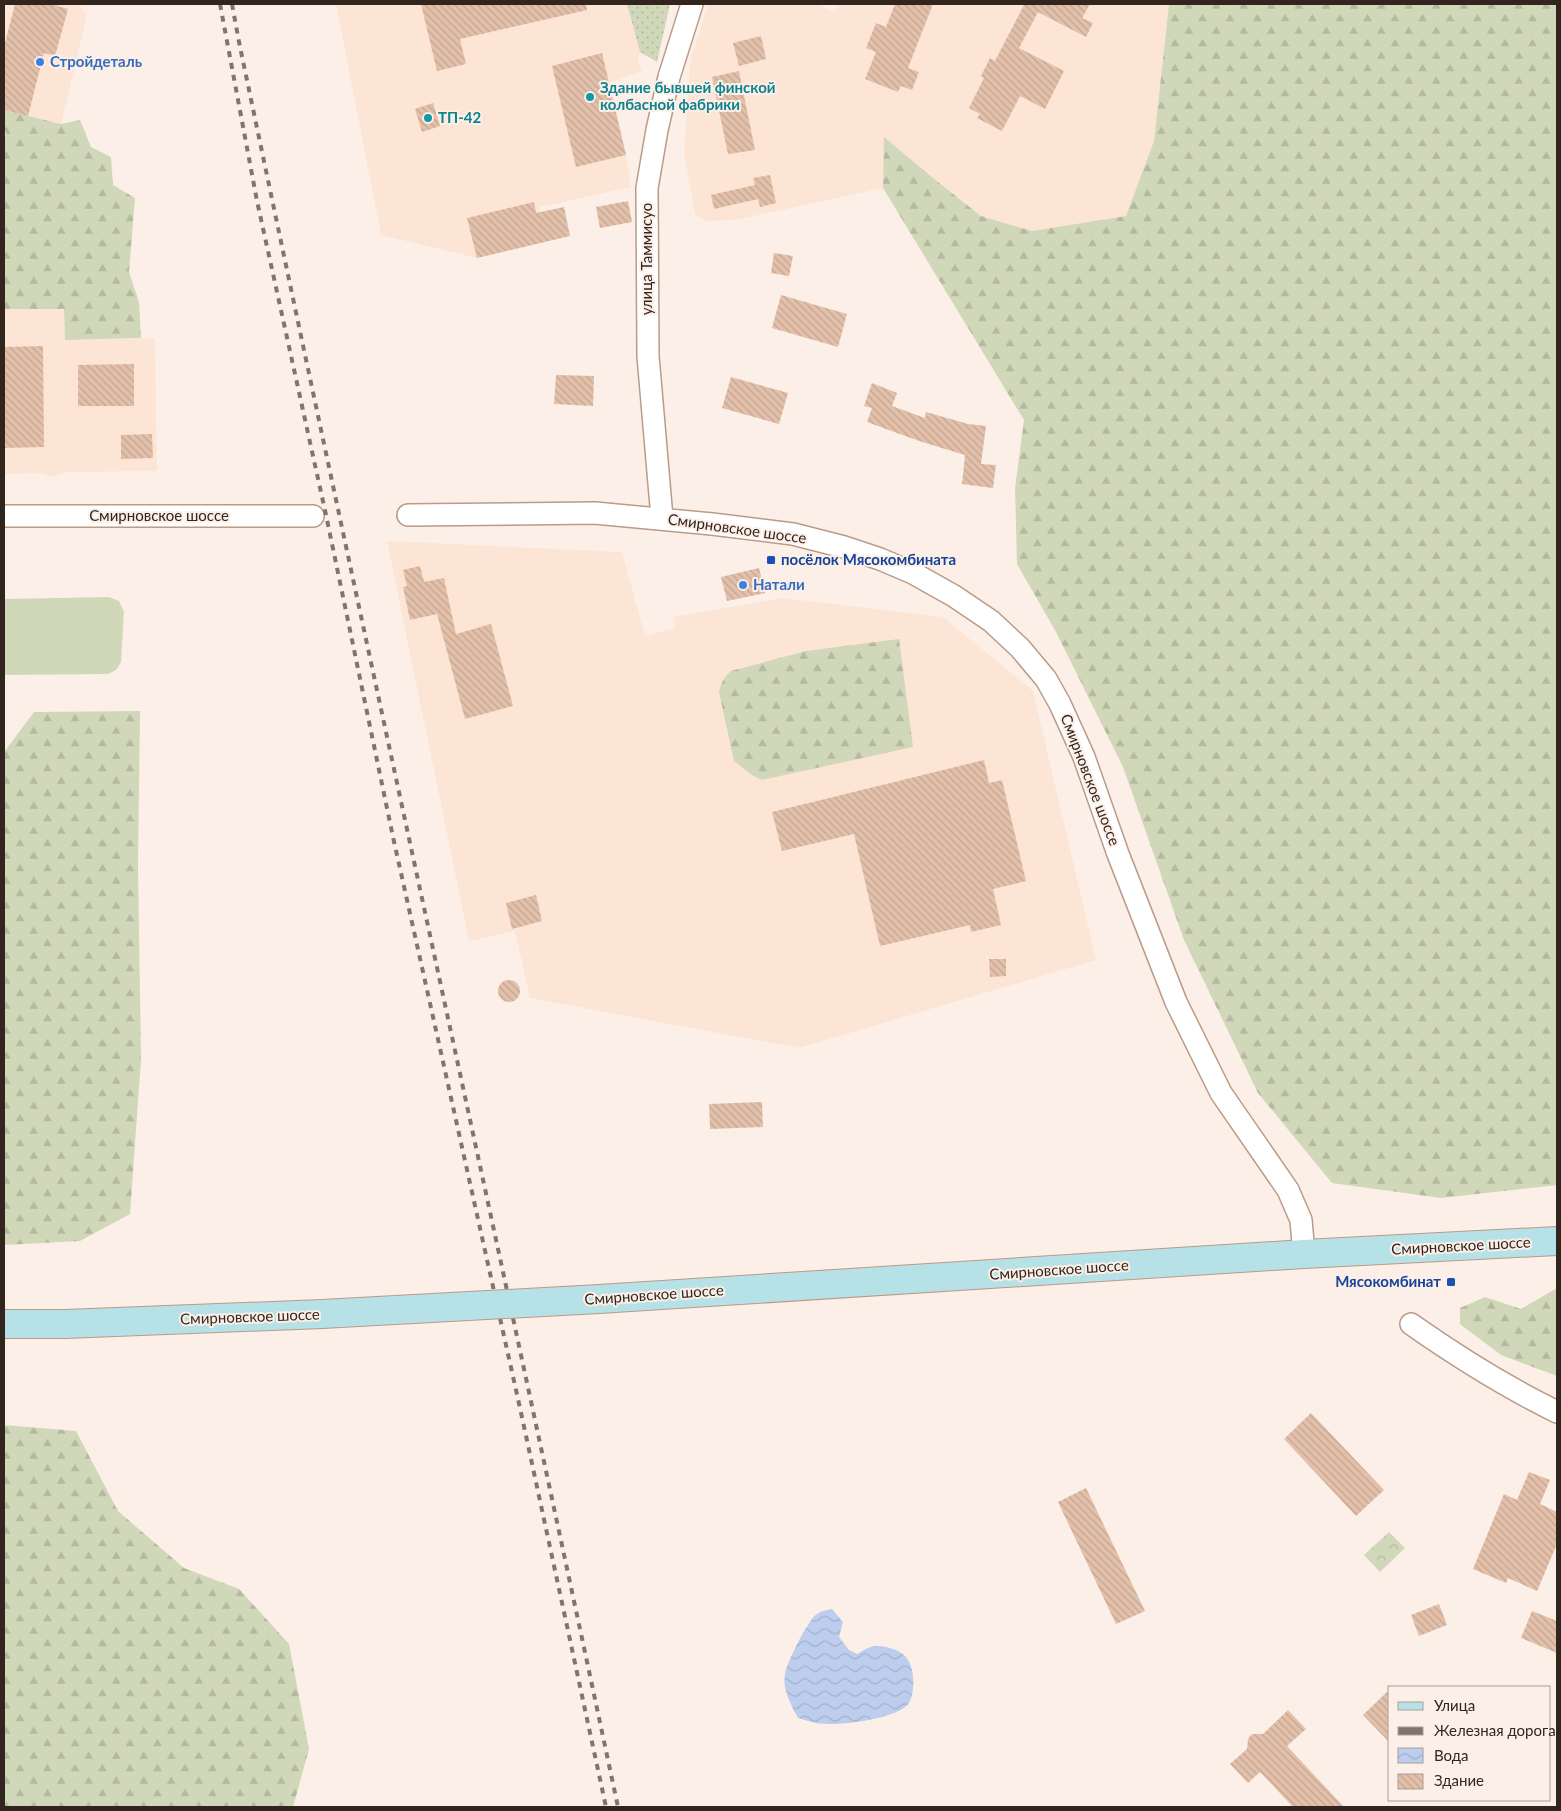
<svg xmlns="http://www.w3.org/2000/svg" width="1561" height="1811" font-family="Lato,sans-serif">
<defs>
<pattern id="grass-dots" width="8" height="8" patternUnits="userSpaceOnUse" patternTransform="scale(1.25)"><rect width="8" height="8" fill="#d1d8ba"/><path d="M2 2h.1M6 6h.1" fill="none" stroke="#b4b99f" stroke-width="1.8" stroke-linecap="round"/></pattern>
<pattern id="forest-firs" width="22" height="20" patternUnits="userSpaceOnUse" patternTransform="scale(1.25)"><rect width="22" height="20" fill="#d1d8ba"/><path d="M5 1l3.5 6h-7zM16 11l3.5 6h-7z" fill="#b4b99f"/></pattern>
<pattern id="park-crowns" width="20" height="18" patternUnits="userSpaceOnUse" patternTransform="scale(1.25)"><rect width="20" height="18" fill="#d1d8ba"/><path d="M2 6a3 3 0 1 1 6 0M12 15a3 3 0 1 1 6 0" fill="none" stroke="#b4b99f"/></pattern>
<pattern id="water-waves" width="16" height="10" patternUnits="userSpaceOnUse" patternTransform="scale(1.25)"><rect width="16" height="10" fill="#bccdee"/><path d="M0 5q4-4 8 0t8 0" fill="none" stroke="#a2b0cc"/></pattern>
<pattern id="building-back-hatch" width="6" height="6" patternUnits="userSpaceOnUse" patternTransform="scale(1.25)"><rect width="6" height="6" fill="#e3c0aa"/><path d="M-1 5l2 2M0 0l6 6M5-1l2 2" fill="none" stroke="#c3a592"/></pattern>
</defs>
<rect width="100%" height="100%" fill="#fcefe7"/>
<!-- built -->
<g fill="#fde5d6">
<path d="M4 4H79L87 15 61 124 4 110Z"/>
<path d="M336 4H627L640 52 638 60 642 71 609 83 626 155 631 187 540 207 543 242 477 258 381 235Z"/>
<path d="M708 4H818L834 12 838 4H1169L1154 141 1127 216 1032 231 981 216 884 138 883 188 735 220 705 221 695 214 684 154 690 62Z"/>
<path d="M4 309H64L65 340 155 338 157 471 67 472 52 477 39 473 4 474Z"/>
<path d="M387 541 622 552 645 636 676 628 673 617 782 598 943 617 1033 691 1096 960 799 1048 530 998 515 931 469 941Z"/>
</g>
<!-- grass -->
<path fill="url(#grass-dots)" d="M627 4H670L657 62 640 52Z"/>
<!-- forest -->
<g fill="url(#forest-firs)">
<path d="M1169 4H1557V1185L1441 1198 1332 1183 1258 1093 1184 940 1123 767 1056 632 1017 564 1015 488 1024 420 883 188 884 137 938 182 981 216 1032 231 1126 216 1154 141Z"/>
<path d="M4 110 61 124 80 120 91 147 111 157 113 185 135 198 129 272 139 302 141 338 65 340 64 309H4V143L6 132 4 131Z"/>
<path d="M899 639 913 747 762 780 752 775 734 761 719 692C721 683 724 677 731 671L806 651Z"/>
<path d="M140 711 138 867 141 1059 130 1214 80 1241 4 1245V752L34 712Z"/>
<path d="M1557 1288V1376L1501 1355 1460 1324V1308L1485 1297 1521 1309Z"/>
<path d="M4 1425 76 1431 118 1511 184 1568 239 1589 289 1644 309 1749 293 1807H4Z"/>
</g>
<!-- park -->
<path fill="url(#park-crowns)" d="M1389 1532 1405 1548 1380 1572 1364 1555Z"/>
<!-- garden -->
<path fill="#d1d8ba" d="M109 597 119 601 124 612 121 662 116 670 108 674 4 675V599Z"/>
<!-- water -->
<path fill="url(#water-waves)" d="M832 1609 843 1622 839 1637 849 1650 857 1654C861 1652 866 1648 871 1647 880 1644 897 1649 904 1655 915 1665 916 1691 909 1703 899 1718 845 1725 828 1724 817 1724 808 1721 798 1718 791 1705 782 1689 785 1674 786 1664 809 1618 817 1614 821 1611 827 1610 832 1609Z"/>
<!-- building -->
<g fill="url(#building-back-hatch)">
<path d="M15 4H57V6L68 9 55 56 44 53 28 116 4 110V47Z"/>
<path d="M421 4H586L587 10 460 39 466 64 437 71Z"/>
<path d="M895 4H933L908 68 919 72 912 90 901 86 898 92 865 79 876 52 866 48 876 23 886 27Z"/>
<path d="M1021 4H1090L1082 18 1093 23 1086 37 1038 12 1019 48 1064 71 1045 109 1020 96 1002 131 977 118 980 114 969 108 984 78 981 76 990 58 995 61 1024 5Z"/>
<path d="M761 36 766 59 739 66 733 43Z"/>
<path d="M602 53 626 155 576 167 552 66Z"/>
<path d="M739 71 755 150 728 154 712 77Z"/>
<path d="M433 103 440 126 422 132 415 109Z"/>
<path d="M770 175 776 203 760 207 758 199 714 209 711 195 755 185 753 178Z"/>
<path d="M628 201 632 222 600 228 596 207Z"/>
<path d="M534 202 536 213 564 207 570 236 477 258 467 218Z"/>
<path d="M774 253 793 256 789 276 771 273Z"/>
<path d="M781 295 847 314 838 347 772 328Z"/>
<path d="M43 346 44 447 4 448V347Z"/>
<path d="M134 364V406H78V365Z"/>
<path d="M556 375 594 376 593 406 554 404Z"/>
<path d="M731 377 788 393 779 424 722 408Z"/>
<path d="M872 383 897 393 892 406 925 418 926 412 968 424 986 426 981 464 996 465 993 488 962 484 965 455 919 441 867 422 872 408 864 406Z"/>
<path d="M152 434 153 458 121 459V435Z"/>
<path d="M420 566 424 582 444 578 456 634 491 624 513 706 465 719 437 614 410 620 403 587 407 586 403 570Z"/>
<path d="M759 568 765 593 727 601 721 577Z"/>
<path d="M984 760 989 783 1002 780 1026 881 993 889 1001 925 971 932 970 925 880 946 854 834 782 851 772 812Z"/>
<path d="M536 895 542 921 512 929 506 903Z"/>
<path d="M989 959H1006V976L990 977Z"/>
<circle cx="509" cy="991" r="11"/>
<path d="M762 1102 763 1127 710 1129 709 1104Z"/>
<path d="M1311 1413 1384 1490 1356 1516 1284 1439Z"/>
<path d="M1529 1472 1550 1480 1540 1504 1557 1512V1544L1537 1591 1508 1578 1506 1583 1473 1569 1504 1494 1517 1500Z"/>
<path d="M1086 1488 1145 1611 1116 1624 1058 1502Z"/>
<path d="M1439 1604 1447 1625 1419 1636 1411 1615Z"/>
<path d="M1532 1611 1557 1621V1653L1521 1638Z"/>
<path d="M1390 1689V1743L1363 1715Z"/>
<path d="M1288 1710 1306 1729 1287 1746 1344 1807H1293L1260 1772 1248 1783 1230 1764 1247 1749 1248 1739 1250 1736 1253 1734H1263Z"/>
</g>
<g fill="none" stroke-linecap="round" stroke-linejoin="round">
<defs>
<g id="minor">
<path d="M408 515 595 513 712 524 793 534 844 547 880 559 913 573 954 596 991 621 1020 648 1046 679 1060 704 1084 757 1118 854 1176 1002 1221 1093 1288 1190 1301 1220 1304 1254"/>
<path d="M4 516H313"/>
<path d="M662 518 648 356 647 188 657 130 669 77 692 4"/>
<path d="M1411 1324C1458 1357 1506 1387 1557 1412"/>
</g>
<g id="secondary">
<path d="M599 1299 1304 1254 1557 1241"/>
<path d="M4 1324H65L322 1314"/>
</g>
</defs>
<!-- minor casing -->
<use href="#minor" stroke="#ba9b87" stroke-width="24"/>
<!-- secondary casing -->
<use href="#secondary" stroke="#ba9b87" stroke-width="30"/>
<!-- minor -->
<use href="#minor" stroke="#fff" stroke-width="21"/>
<!-- secondary -->
<use href="#secondary" stroke="#b6e1e7" stroke-width="28"/>
<!-- rail -->
<g stroke="#80746c" stroke-width="4" stroke-dasharray="6 6" stroke-linecap="butt">
<path d="M220 4 257 201 326 515 393 837 520 1408 606 1807"/>
<path d="M232 4 239 42C362 631 493 1219 618 1807"/>
</g>
<defs>
<path id="secondary-bridge" d="M322 1314 599 1299"/>
</defs>
<!-- secondary-bridge casing -->
<use href="#secondary-bridge" stroke="#ba9b87" stroke-width="30" stroke-linecap="butt"/>
<!-- secondary-bridge -->
<use href="#secondary-bridge" stroke="#b6e1e7" stroke-width="28"/>
</g>
<!-- markers -->
<g fill="#3f7fe0" stroke="#fcefe7" stroke-width="2">
<circle cx="40" cy="62" r="5"/>
<circle cx="743" cy="585" r="5"/>
</g>
<g fill="#0f9aa8" stroke="#fcefe7" stroke-width="2">
<circle cx="590" cy="97" r="5"/>
<circle cx="428" cy="118" r="5"/>
</g>
<g fill="#1a4fb4" stroke="#fcefe7" stroke-width="2">
<rect x="766" y="555" width="10" height="10" rx="2.5"/>
<rect x="1446" y="1277" width="10" height="10" rx="2.5"/>
</g>
<g text-anchor="middle" stroke-width="4" stroke-linejoin="round" paint-order="stroke">
<!-- shop labels -->
<g font-size="15" font-weight="bold" fill="#366cbe" stroke="#fcefe7" text-anchor="start">
<text x="50" y="67">Стройдеталь</text>
<text x="753" y="590">Натали</text>
</g>
<!-- culture labels -->
<g font-size="15" font-weight="bold" fill="#0d838f" stroke="#fcefe7" text-anchor="start">
<text x="600" y="93">Здание бывшей финской<tspan x="600" dy="17">колбасной фабрики</tspan></text>
<text x="438" y="123">ТП-42</text>
</g>
<!-- street labels -->
<g font-size="15" fill="#31251e" stroke="#fcefe7">
<text transform="translate(647 259) rotate(-90)" y="5">улица Таммисуо</text>
<text x="159" y="521">Смирновское шоссе</text>
<text transform="translate(737 529) rotate(8)" y="5">Смирновское шоссе</text>
<text transform="translate(1090 780) rotate(69)" y="5">Смирновское шоссе</text>
<text transform="translate(1461 1246) rotate(-3)" y="5">Смирновское шоссе</text>
<text transform="translate(1059 1270) rotate(-4)" y="5">Смирновское шоссе</text>
<text transform="translate(654 1295) rotate(-4)" y="5">Смирновское шоссе</text>
<text transform="translate(250 1317) rotate(-2)" y="5">Смирновское шоссе</text>
</g>
<!-- transit labels -->
<g font-size="15" font-weight="bold" fill="#164399" stroke="#fcefe7" text-anchor="start">
<text x="781" y="565">посёлок Мясокомбината</text>
<text x="1441" y="1287" text-anchor="end">Мясокомбинат</text>
</g>
</g>
<!-- border -->
<rect width="1561" height="1811" fill="none" stroke="#31251e" stroke-width="10"/>
<!-- legend -->
<rect x="1388" y="1686" width="162" height="115" fill="#fcefe7" stroke="#ab9e97"/>
<rect x="1398" y="1702" width="25" height="8" fill="#b6e1e7" stroke="#ab9e97"/>
<text x="1434" y="1711" font-size="15" fill="#31251e">Улица</text>
<rect x="1398" y="1727" width="25" height="8" fill="#80746c" stroke="#ab9e97"/>
<text x="1434" y="1736" font-size="15" fill="#31251e">Железная дорога</text>
<rect x="1398" y="1748" width="25" height="15" fill="url(#water-waves)" stroke="#ab9e97"/>
<text x="1434" y="1761" font-size="15" fill="#31251e">Вода</text>
<rect x="1398" y="1774" width="25" height="15" fill="url(#building-back-hatch)" stroke="#ab9e97"/>
<text x="1434" y="1786" font-size="15" fill="#31251e">Здание</text>
</svg>
